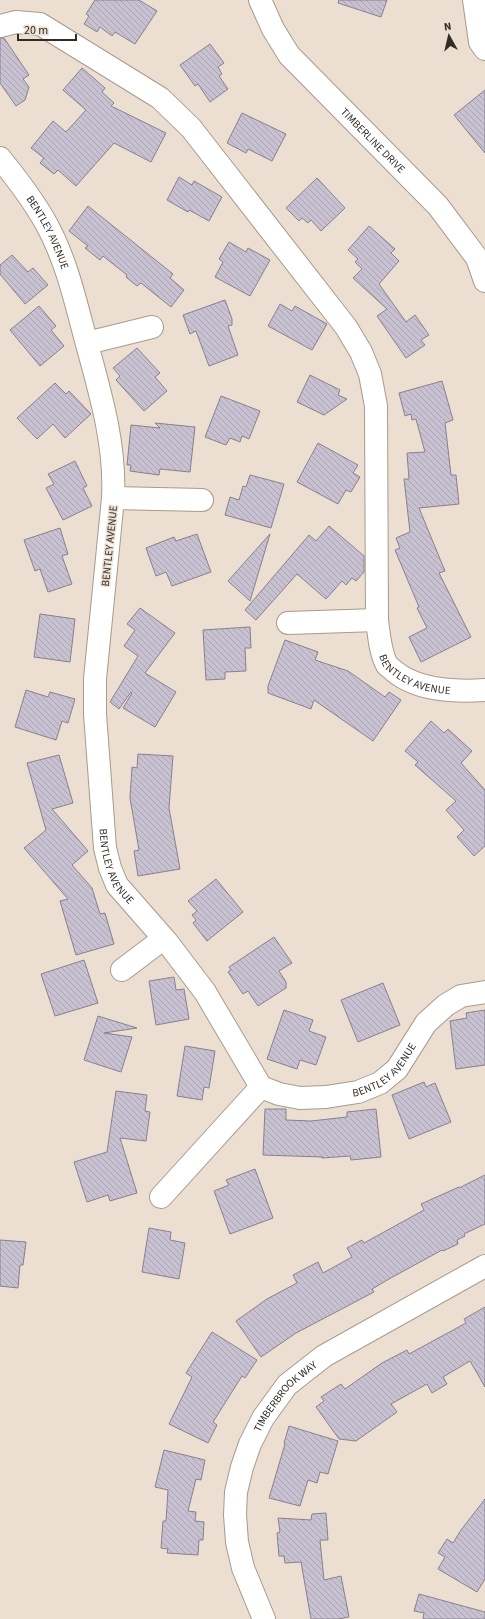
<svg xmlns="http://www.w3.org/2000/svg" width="485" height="1619" font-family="'Source Sans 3',sans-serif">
<defs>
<pattern id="building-back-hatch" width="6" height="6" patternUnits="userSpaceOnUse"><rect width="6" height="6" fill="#c8c1d1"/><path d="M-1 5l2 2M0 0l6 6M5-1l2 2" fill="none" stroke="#aca6b3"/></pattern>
</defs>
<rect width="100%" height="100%" fill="#ecdfd1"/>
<!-- building -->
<g fill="url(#building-back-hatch)" stroke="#87808f">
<path d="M95 0H139L157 11 135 44 115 32 112 36 100 27 97 32 84 24 89 16 86 14Z"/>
<path d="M339 0H387L381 17 338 3Z"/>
<path d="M0 38H4L29 75 23 79 29 87 25 100 16 106 0 83Z"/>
<path d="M210 44 224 63 218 67 222 74 219 76 228 89 210 102 198 84 195 86 180 65Z"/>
<path d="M82 68 105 88 102 92 114 103 111 106 166 133 151 162 114 143 76 186 58 170 54 174 40 163 44 158 31 148 53 121 66 132 86 110 63 90Z"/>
<path d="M485 90V153L454 115Z"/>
<path d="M242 113 286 134 272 161 248 149 246 153 227 143Z"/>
<path d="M179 177 192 185 194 181 222 197 209 221 189 210 188 212 167 200Z"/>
<path d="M317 178 345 208 321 231 311 220 308 223 302 218 299 221 286 208Z"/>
<path d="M88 206 173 274 170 278 184 290 171 307 141 283 137 286 126 277 127 275 103 256 100 260 85 248 88 246 69 231Z"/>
<path d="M369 226 395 249 391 253 399 261 379 284 406 322 415 315 429 335 421 340 425 345 406 358 377 316 387 309 353 278 362 269 355 262 358 259 348 250Z"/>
<path d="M229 242 246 252 248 248 270 260 250 296 215 277 223 262 219 259Z"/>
<path d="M12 255 28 272 33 268 48 285 25 304 0 274V265Z"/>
<path d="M225 300 232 319V325L228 326 238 355 209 366 196 331 190 334 183 315Z"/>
<path d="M280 304 292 311 295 306 327 324 312 350 268 326Z"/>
<path d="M39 306 56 326 51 330 64 346 40 366 10 330Z"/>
<path d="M137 348 160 373 155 377 167 391 144 411 116 380 120 376 113 368Z"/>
<path d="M310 375 340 390 338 395 347 399 324 415 297 402Z"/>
<path d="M442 381 453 420 445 423 451 475H456L459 504 419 508 445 571 439 573 471 637 421 662 409 637 427 628 417 608 419 607 395 550 400 548 396 538 410 532 404 479H409L407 453 425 452 416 419 412 420 411 414 405 416 399 393Z"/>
<path d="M55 383 66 394 69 391 91 414 65 438 53 424 37 439 17 418Z"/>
<path d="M221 396 260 411 249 439 242 436 240 442 230 438 226 445 205 437Z"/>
<path d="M155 423 195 427 190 472 160 469 159 475 130 471 131 465H127L131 425 160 428Z"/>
<path d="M318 443 358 465 353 473 360 477 351 492 346 490 338 504 297 482Z"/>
<path d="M75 461 87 486 83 488 92 506 63 520 46 488 54 484 48 474Z"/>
<path d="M250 475 284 484 271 528 225 515 230 497 239 500 243 486 246 487Z"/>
<path d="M329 526 364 556V572L356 581 352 578 346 585 342 581 326 599 297 574 256 620 245 610 309 535 316 541Z"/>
<path d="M60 528 68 554 62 556 72 584 48 592 40 569 35 571 24 540Z"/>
<path d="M197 534 211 572 172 586 166 572 156 576 146 548 174 537 176 541Z"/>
<path d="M270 534 250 601 228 581Z"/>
<path d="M140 608 175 633 145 673 176 692 155 727 123 708 132 693 131 692 119 709 110 702 138 656 124 646 135 630 127 624Z"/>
<path d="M40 614 75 619 70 662 34 657Z"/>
<path d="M250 627 251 648H245L246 671 225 672V679L206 680 203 630Z"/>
<path d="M285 640 318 652 315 660 348 671 385 697 389 692 401 700 373 741 314 700 311 709 268 693V686Z"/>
<path d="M26 690 48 697 50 692 75 699 68 723 62 721 56 740 15 727Z"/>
<path d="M431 721 444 733 448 729 472 751 461 763 485 790V846L474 856 457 837 464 830 446 810 456 801 415 765 418 762 405 751Z"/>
<path d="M138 754 173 756 169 808 180 869 138 876 134 851 139 850 130 798 132 767 137 768Z"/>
<path d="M59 755 73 803 52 809 88 851 72 865 92 888 100 914 105 913 114 944 76 955 60 901 68 899 24 848 46 830 27 763Z"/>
<path d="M216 879 243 912 207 941 193 923 196 920 192 915 197 911 188 901Z"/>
<path d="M274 937 292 963 279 971 286 982V988L258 1006 248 991 243 994 228 972 231 970 229 967Z"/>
<path d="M84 960 98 1003 55 1016 41 974Z"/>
<path d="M174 977 176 990 184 989 189 1019 156 1025 149 981Z"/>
<path d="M383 983 400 1025 358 1042 341 1000Z"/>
<path d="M284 1010 313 1020 309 1031 326 1037 316 1065 300 1060 297 1069 267 1059Z"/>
<path d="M485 1010V1065L456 1069 450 1021 467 1018 466 1013Z"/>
<path d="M98 1016 137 1028 104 1033 132 1037 121 1072 84 1060Z"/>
<path d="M185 1046 215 1051 209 1088 204 1087 202 1100 177 1096Z"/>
<path d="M424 1082 426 1087 435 1083 451 1122 409 1139 392 1095Z"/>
<path d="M116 1091 147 1095 145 1111 150 1112 146 1141 120 1138 137 1193 110 1201 108 1195 87 1202 74 1162 107 1152Z"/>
<path d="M265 1109H286V1120L311 1121 347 1117V1112L376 1109 381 1157 351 1160 350 1156 322 1158V1157L263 1155Z"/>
<path d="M255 1169 273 1218 230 1234 214 1191 229 1185 226 1180Z"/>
<path d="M485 1175V1224L464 1234 465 1236 457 1240 458 1244 443 1251 442 1250 389 1279 372 1289 374 1292 296 1333 261 1357 236 1321 267 1299 297 1283 293 1275 318 1262 323 1273 352 1257 347 1248 362 1240 364 1243 424 1210 421 1204 459 1187V1188Z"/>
<path d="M149 1228 171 1232 170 1240 185 1243 179 1279 142 1272Z"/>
<path d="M0 1240 26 1242 23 1265H20L18 1288 0 1286Z"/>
<path d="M485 1307V1387L470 1361 443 1377 447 1384 432 1393 427 1384 391 1404 397 1412 356 1441 339 1439 316 1407 324 1401 321 1397 341 1384 345 1389 382 1363 407 1350 409 1354 466 1323 464 1319Z"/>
<path d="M212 1332 257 1360 245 1378 242 1376 213 1422 217 1425 208 1443 169 1424 192 1377 186 1373Z"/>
<path d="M289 1426 338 1441 328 1474 320 1472 317 1483 308 1480 300 1506 269 1498 285 1444 284 1443Z"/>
<path d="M164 1450 205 1460 201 1480 196 1479 188 1511 196 1512 195 1521 204 1522 203 1540H199L198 1555 167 1553 168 1549 161 1548 163 1521H166L168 1490 155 1487Z"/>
<path d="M485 1499V1579L477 1592 438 1569 445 1557 438 1553 447 1539 453 1543 461 1530Z"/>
<path d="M326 1513 328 1540H320L324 1580 341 1576 349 1617 338 1619H311L301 1562 285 1563 284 1556H279L277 1533 280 1532 278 1518 311 1520 312 1514Z"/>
<path d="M419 1594 485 1612V1619H423L424 1613 414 1611Z"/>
</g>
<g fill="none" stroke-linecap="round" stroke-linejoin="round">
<defs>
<g id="minor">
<path id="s1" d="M260 0 273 29 289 55 438 206 477 258 485 281"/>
<path d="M474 0 480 42 485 49"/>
<path id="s2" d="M0 26 16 22 40 24 160 98 191 128 346 327 361 352 370 374 376 406 377 620C379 635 380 652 387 665 389 667 392 669 394 671 418 691 455 692 485 690"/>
<path id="s3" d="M0 158C17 179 34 201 47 225 66 260 75 299 85 337 99 389 116 443 113 498L95 679V714L105 848 110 868 117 885 167 942 205 992 261 1087 279 1094 300 1098 326 1097 358 1092 380 1083 397 1069 426 1023 446 1005 461 996 485 992"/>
<path d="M87 343 152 327"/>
<path d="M113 498 202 500"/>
<path d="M288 623 377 620"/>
<path d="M122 970 163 939"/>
<path d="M161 1197 261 1087"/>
<path id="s4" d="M264 1619 243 1568 237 1542 235 1515 236 1492 242 1467 250 1444 263 1418 287 1385 324 1356 485 1266"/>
</g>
</defs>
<!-- minor casing -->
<use href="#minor" stroke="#a79b8e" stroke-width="24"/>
<!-- minor -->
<use href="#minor" stroke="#fff" stroke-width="22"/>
</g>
<g text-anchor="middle" stroke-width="3" stroke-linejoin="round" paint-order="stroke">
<!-- street labels -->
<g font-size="11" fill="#312c27" stroke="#ecdfd1">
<text dy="4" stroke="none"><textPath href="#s1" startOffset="182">TIMBERLINE DRIVE</textPath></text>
<text dy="4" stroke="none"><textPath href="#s3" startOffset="89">BENTLEY AVENUE</textPath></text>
<text transform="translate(109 546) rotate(-84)" y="4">BENTLEY AVENUE</text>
<text dy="4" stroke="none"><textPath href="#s2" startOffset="852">BENTLEY AVENUE</textPath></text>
<text dy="4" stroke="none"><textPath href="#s3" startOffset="737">BENTLEY AVENUE</textPath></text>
<text dy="4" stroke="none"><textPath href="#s3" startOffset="1138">BENTLEY AVENUE</textPath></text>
<text dy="4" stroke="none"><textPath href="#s4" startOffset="242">TIMBERBROOK WAY</textPath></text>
</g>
</g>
<!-- north arrow -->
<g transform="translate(449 36) rotate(352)" stroke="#ecdfd1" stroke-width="3" paint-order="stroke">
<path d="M0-3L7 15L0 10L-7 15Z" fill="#312c27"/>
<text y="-6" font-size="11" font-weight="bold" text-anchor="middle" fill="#312c27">N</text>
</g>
<!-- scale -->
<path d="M18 34v6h58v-6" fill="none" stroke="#312c27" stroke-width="2"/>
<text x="24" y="34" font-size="12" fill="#312c27" stroke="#ecdfd1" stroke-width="3" paint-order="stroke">20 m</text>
</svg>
